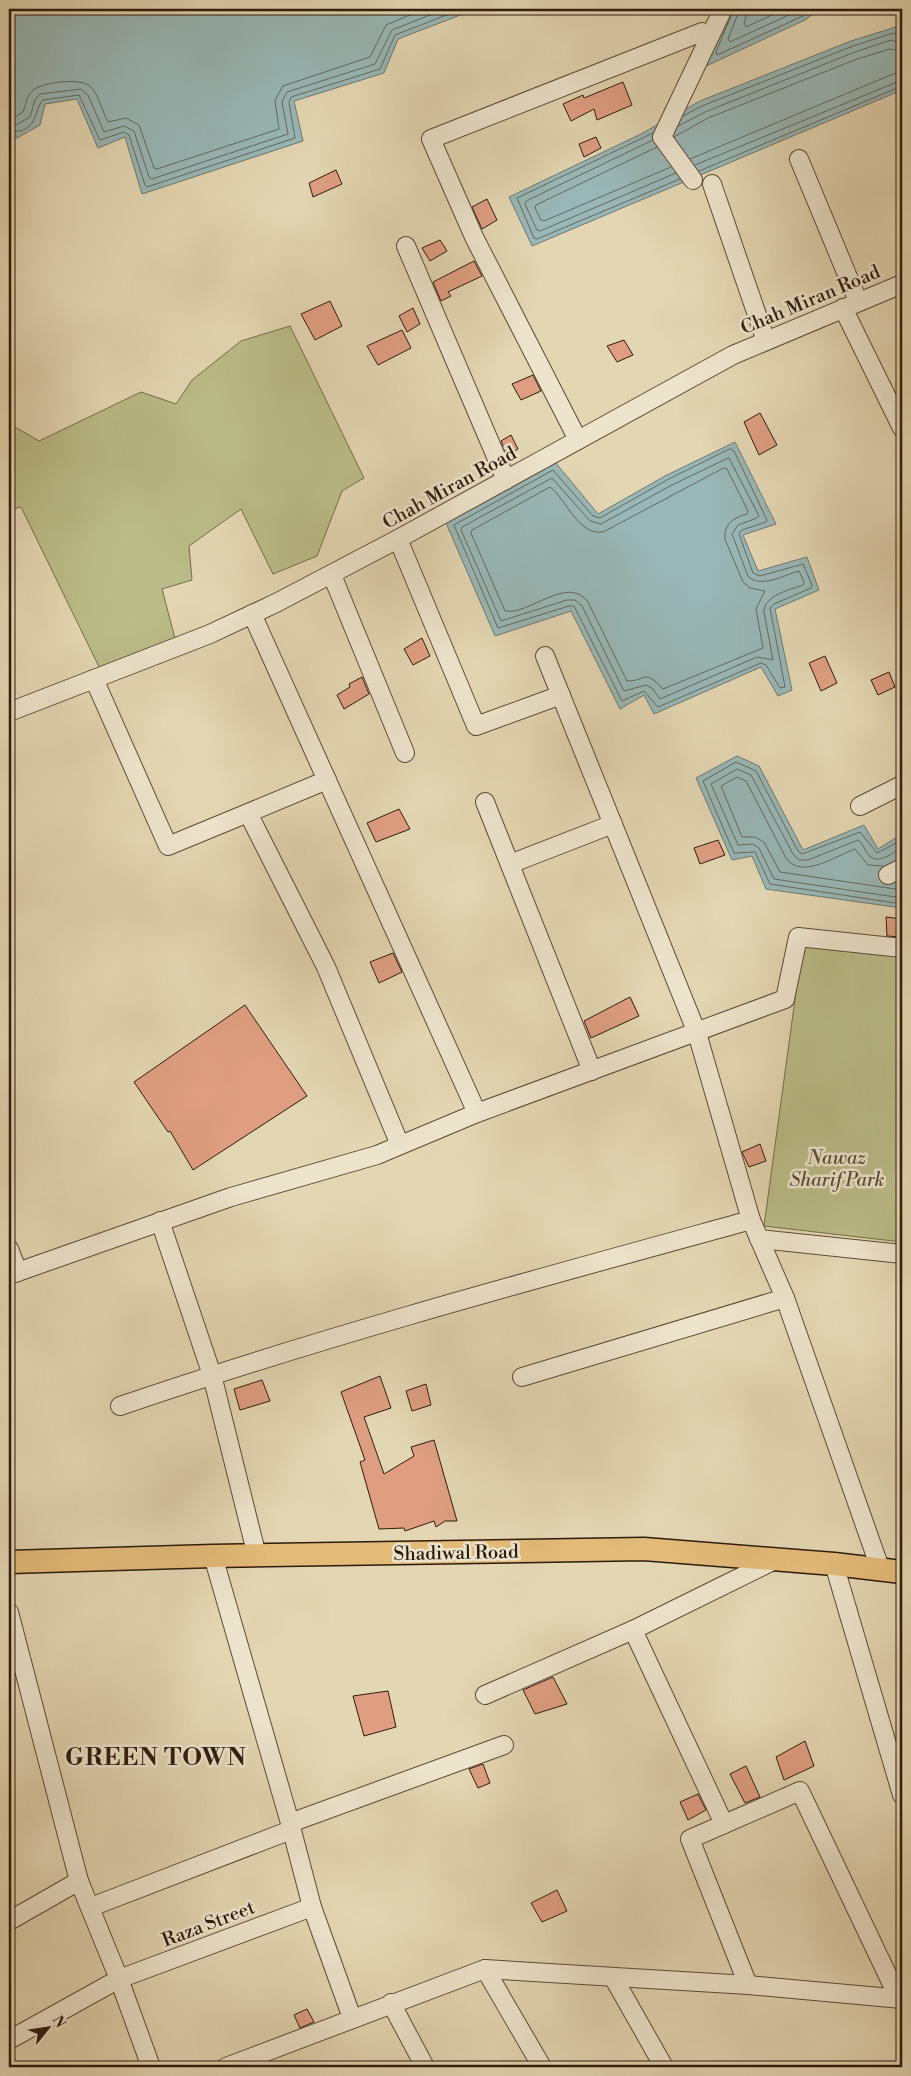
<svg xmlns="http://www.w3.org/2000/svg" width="911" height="2076" font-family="'Libre Bodoni',serif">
<rect width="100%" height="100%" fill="#e3d6b2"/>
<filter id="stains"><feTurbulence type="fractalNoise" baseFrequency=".004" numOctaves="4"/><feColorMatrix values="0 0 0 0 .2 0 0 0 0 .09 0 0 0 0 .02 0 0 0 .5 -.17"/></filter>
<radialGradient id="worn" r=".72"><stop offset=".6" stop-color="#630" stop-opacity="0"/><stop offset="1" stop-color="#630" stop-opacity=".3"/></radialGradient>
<!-- green -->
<g fill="#b9bc88" stroke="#746c4b">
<path d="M290 326 364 478 342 491 317 556 273 574 241 509 189 546 192 580 162 589 177 646 103 675 21 507 9 510V432L15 427 39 441 141 392 176 404 192 380 241 341Z"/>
<path d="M803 941 902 951V1242L764 1226Z"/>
</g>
<!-- water -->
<g fill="#99b7b6" stroke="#6e7973">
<path d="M9 9H476L398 39 384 73 294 101 303 141 142 194 125 137 98 148 77 99 45 104 40 125 17 138 9 135Z"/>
<path d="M730 9H820L805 20 702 68Z"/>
<path d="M899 26 902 43V90L532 246 509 197 639 135 700 101 851 41Z"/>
<path d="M735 442 776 524 743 535 758 571 807 557 819 590 775 609 792 690 778 696 761 667 654 714 644 695 620 709 571 611 495 636 446 523 555 462 598 514 665 476Z"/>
<path d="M737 756 759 766 803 850 864 825 878 849 902 834V908L766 889 752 856 732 860 696 778Z"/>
</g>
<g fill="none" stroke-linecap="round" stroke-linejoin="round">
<!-- shore -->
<g stroke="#646962" stroke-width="1">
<path d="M734 9 716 52 717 55 803 16 812 9"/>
<path d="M740 9 728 39 730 42 802 9"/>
<path d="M748 9 744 24 746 27 785 9"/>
<path d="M683 116 702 106 853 46 893 33 902 37"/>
<path d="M9 117H15L23 112C26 105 26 97 32 91 41 82 82 77 91 87 99 96 102 111 108 122L126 118 139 125 154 168 157 169 279 129 275 100 283 86 370 57 386 25 424 9"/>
<path d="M9 125H16L30 117 35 100 40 94 81 89 88 95 104 132 124 126 134 131 149 177 152 179 288 134 282 102 287 92 375 64 392 30 445 9"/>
<path d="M678 126 705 112 855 52 891 40 902 44"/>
<path d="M9 131C39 134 32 112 43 100L79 95 100 140 124 132 129 135 145 185 147 187 295 138 289 103 291 97 380 69 395 35 462 9"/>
<path d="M653 133 517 198 534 238 537 239 680 179"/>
<path d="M674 137 708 118 857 59 890 49 902 51"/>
<path d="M653 140 526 201 525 204 537 230 540 231 676 173"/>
<path d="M657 147 536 205 535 208 541 220 544 221 671 167"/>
<path d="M690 159 893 74 902 72"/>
<path d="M695 165 902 80"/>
<path d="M699 171 902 86"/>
<path d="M730 449 734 451 767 520 766 522 742 530 739 534 753 573 760 576 803 564 812 585 811 588 774 604 770 608 785 687 780 688 766 665 761 663 658 707 644 691 622 701 574 606H569L498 628 454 525 553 470 593 516 600 518 667 480Z"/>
<path d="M729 458 759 516 757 518 738 525 732 534 748 576C759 589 785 575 799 571L804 582 803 585C790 590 764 595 764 612L773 660 757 657 660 699 652 688 646 685 624 691 582 606 575 600H567L501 621 461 530 462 527 552 478 590 521 601 524 670 486Z"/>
<path d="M724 468 727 469 748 511 747 514C734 518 724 523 725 539L743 582 750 588 765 591 756 609 763 648 663 689C643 668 647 681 627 681L588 602C568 574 528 616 505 611L471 533 472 530 550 487C567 500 578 536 603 532Z"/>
<path d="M902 840 877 853 860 832 802 854 798 851 756 771 736 762 703 781 734 853 755 852 770 884 902 904"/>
<path d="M902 847C892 853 877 867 867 853 864 848 862 843 858 840L808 860H799L793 854 751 775 737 769 711 784 738 845 753 844 759 848 774 879 902 898"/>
<path d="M883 866 868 865 855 849C835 856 802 880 786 858L746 781 737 777 721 786 742 837H755L764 842 780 872 902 890"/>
</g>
</g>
<!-- building -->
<g fill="#df9e82" stroke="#2e1b0e">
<path d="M623 82 632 105 597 120 594 109 571 121 563 104 583 95 584 98Z"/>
<path d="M596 137 601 148 584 157 579 144Z"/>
<path d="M336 170 342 184 313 197 309 183Z"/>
<path d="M487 199 497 220 482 229 472 207Z"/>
<path d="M440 240 447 251 430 261 422 248Z"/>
<path d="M474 261 482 276 448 292 451 296 441 301 433 282Z"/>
<path d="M330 301 342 326 315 340 301 314Z"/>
<path d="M413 308 420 324 407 332 399 316Z"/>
<path d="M402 330 411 348 378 365 367 346Z"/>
<path d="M624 340 633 355 617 362 607 346Z"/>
<path d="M533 375 541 391 521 400 512 384Z"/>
<path d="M760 413 777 445 759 455 744 422Z"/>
<path d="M511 435 518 449 507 455 501 441Z"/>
<path d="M422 638 430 656 413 665 404 649Z"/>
<path d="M825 656 837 683 821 691 809 663Z"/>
<path d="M889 672 895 687 878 695 871 680Z"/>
<path d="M362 677 369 694 344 709 337 695 350 687 349 684Z"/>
<path d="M399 809 410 829 376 842 367 823Z"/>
<path d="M718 840 725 855 700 864 694 848Z"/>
<path d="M886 917 902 919V937L887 936Z"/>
<path d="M393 953 402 972 379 983 370 962Z"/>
<path d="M630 997 639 1016 591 1038 584 1021Z"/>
<path d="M245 1005 307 1096 193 1170 170 1131 168 1132 134 1082Z"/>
<path d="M760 1144 766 1161 749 1167 742 1152Z"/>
<path d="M380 1376 391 1408 364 1417 384 1474 414 1456 411 1447 434 1440 457 1521H445L436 1527 434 1521 405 1531 404 1528 379 1529 360 1462 365 1460 341 1392Z"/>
<path d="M262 1380 270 1401 240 1410 234 1389Z"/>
<path d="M426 1384 431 1405 412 1411 406 1391Z"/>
<path d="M553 1677 567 1704 535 1714 523 1690Z"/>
<path d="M388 1691 396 1727 364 1736 353 1696Z"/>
<path d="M805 1741 814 1766 784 1780 776 1757Z"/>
<path d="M483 1764 490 1783 478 1788 469 1769Z"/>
<path d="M746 1766 760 1797 745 1803 730 1774Z"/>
<path d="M698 1794 706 1810 688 1820 680 1802Z"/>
<path d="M557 1890 567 1911 542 1922 531 1903Z"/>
<path d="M307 2009 314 2022 300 2028 294 2015Z"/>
</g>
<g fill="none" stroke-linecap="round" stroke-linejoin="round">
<defs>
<g id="minor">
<path d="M799 159 858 301"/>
<path d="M693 180 662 137 723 9"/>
<path d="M712 184 766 341"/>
<path d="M406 246 506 480"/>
<path d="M843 308 902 428"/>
<path d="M578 440 474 237 431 139 702 32"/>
<path d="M398 539 476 726 561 695"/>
<path d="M332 575 405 753"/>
<path d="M252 614 477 1113"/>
<path d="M545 656 697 1033 751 1220 785 1298"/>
<path d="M94 679 168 846 248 813"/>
<path d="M9 712 210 634 276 603 398 539 733 355 902 284"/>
<path d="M327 780 248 813 326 967 400 1145"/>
<path d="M485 802 592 1071"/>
<path d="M860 806 902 785"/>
<path d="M510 864 613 824"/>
<path d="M888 875 902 868"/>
<path d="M160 1221 212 1375 257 1556"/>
<path d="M759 1239 902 1254"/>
<path d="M9 1249 18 1272"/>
<path d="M9 1275 231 1197 377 1155 477 1113 785 999 798 937 902 948"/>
<path d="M522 1377 785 1298 880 1568"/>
<path d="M120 1406C328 1335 540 1278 751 1220"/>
<path d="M213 1556 290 1823 312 1907 352 2018"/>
<path d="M834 1564 902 1795"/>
<path d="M9 1612 79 1881 9 1921"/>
<path d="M633 1630 724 1824"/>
<path d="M485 1695 633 1630 775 1560"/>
<path d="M290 1823 504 1745"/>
<path d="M79 1881 119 1979 151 2067"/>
<path d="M91 1907 291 1830"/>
<path d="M485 1969 542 2067"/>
<path d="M613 1977 664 2067"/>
<path d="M748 1985 690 1839 800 1791 899 1999"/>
<path d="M391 2003 425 2067"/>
<path d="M9 2040 119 1979 312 1907"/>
<path d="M226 2067 485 1969 748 1985 902 1999"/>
</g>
<path id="major" d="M9 1562 213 1556 644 1549 834 1564 902 1572"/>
</defs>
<!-- minor casing -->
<use href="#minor" stroke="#5b4a37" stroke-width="20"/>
<!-- major casing -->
<use href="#major" stroke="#2e1b0e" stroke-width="25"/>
<!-- minor -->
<use href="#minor" stroke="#ede4cd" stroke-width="18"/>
<!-- major -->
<use href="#major" stroke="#e2bb79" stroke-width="22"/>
</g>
<g text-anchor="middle" stroke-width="5" stroke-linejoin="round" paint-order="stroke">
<!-- street labels -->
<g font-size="19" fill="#2e1b0e" stroke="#ede4cd">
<text transform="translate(810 299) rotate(-23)" y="7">Chah Miran Road</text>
<text transform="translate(449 487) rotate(-29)" y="7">Chah Miran Road</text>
<text transform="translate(456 1552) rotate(-1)" y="7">Shadiwal Road</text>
<text transform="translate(208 1923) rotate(-21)" y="7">Raza Street</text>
</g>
<!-- park labels -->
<g font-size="19" font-style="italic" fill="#584b33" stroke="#ede4cd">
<text x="837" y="1164">Nawaz<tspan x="837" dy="22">Sharif Park</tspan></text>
</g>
<!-- district labels -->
<g font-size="24" font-weight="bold" letter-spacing="1" fill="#2e1b0e" stroke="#ede4cd">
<text x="156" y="1765">GREEN TOWN</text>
</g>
</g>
<!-- margin -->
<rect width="911" height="2076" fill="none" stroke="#e3d6b2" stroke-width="30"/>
<rect x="10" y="10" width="891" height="2056" fill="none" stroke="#2e1b0e" stroke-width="2.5"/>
<rect x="15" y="15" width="881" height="2046" fill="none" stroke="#2e1b0e"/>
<!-- north arrow -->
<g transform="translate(48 2028) rotate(60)" stroke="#ede4cd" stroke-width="4" paint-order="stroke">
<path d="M0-4L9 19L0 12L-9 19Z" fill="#2e1b0e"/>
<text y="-8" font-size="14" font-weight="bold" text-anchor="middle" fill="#2e1b0e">N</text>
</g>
<rect width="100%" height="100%" filter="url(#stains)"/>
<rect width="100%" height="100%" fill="url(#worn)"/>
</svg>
